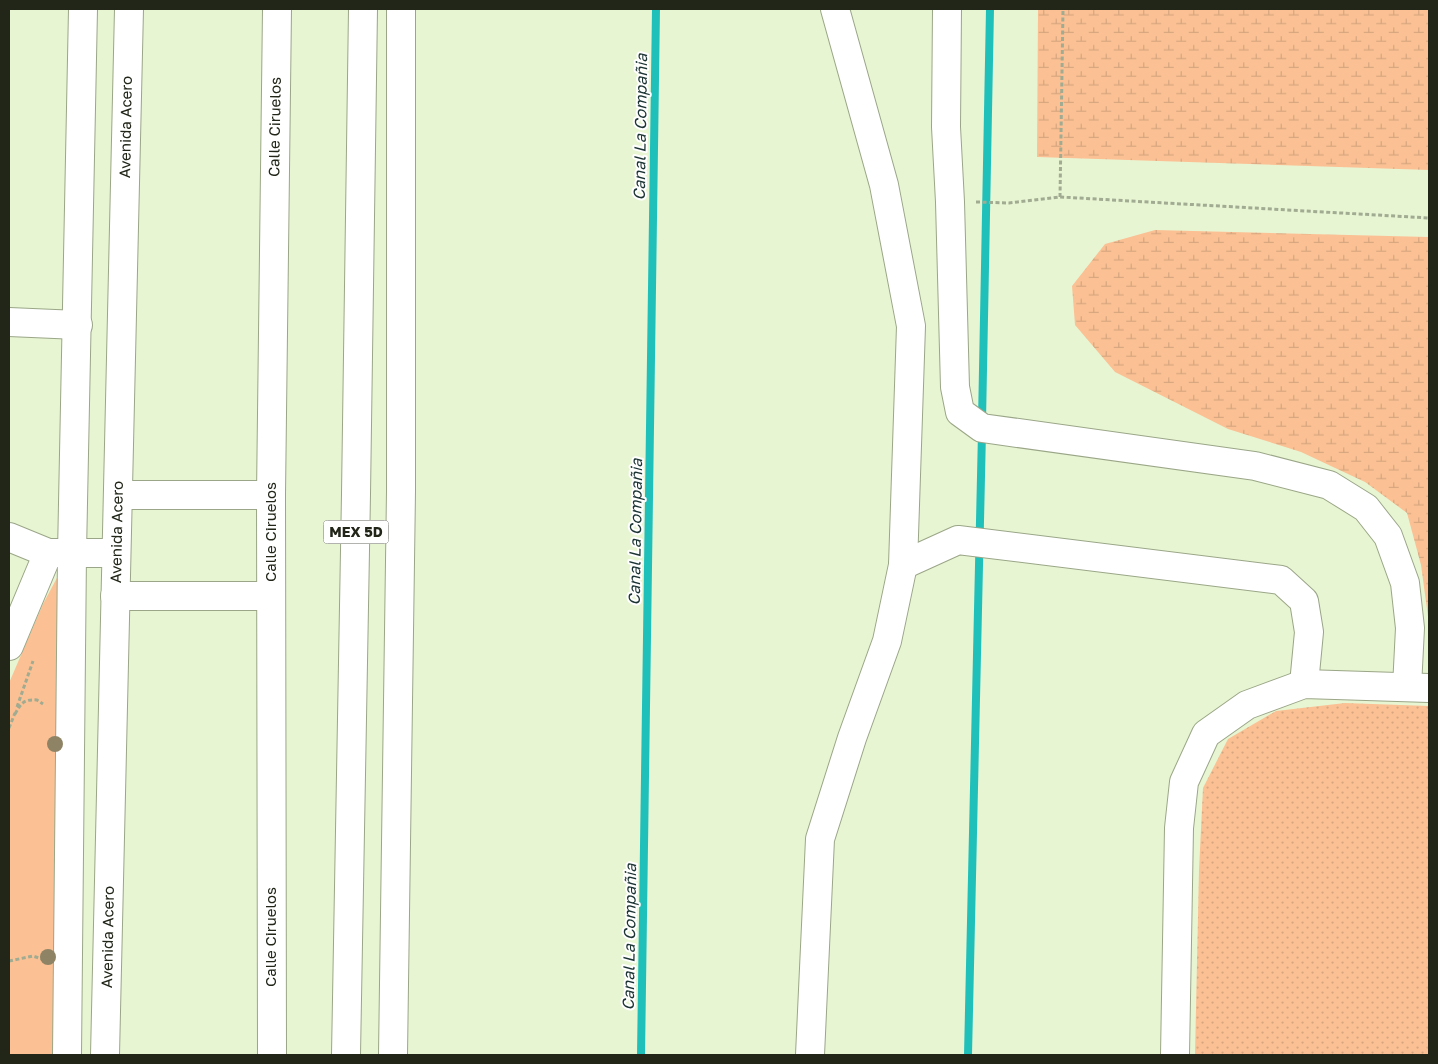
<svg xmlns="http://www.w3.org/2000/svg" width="1438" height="1064" font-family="'Golos Text',sans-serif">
<defs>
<pattern id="grass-dots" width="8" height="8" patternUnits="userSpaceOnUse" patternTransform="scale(1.25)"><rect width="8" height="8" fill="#fbc194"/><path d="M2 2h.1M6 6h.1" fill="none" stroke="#d7a67f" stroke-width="1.8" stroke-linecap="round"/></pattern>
<pattern id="wetland-marsh" width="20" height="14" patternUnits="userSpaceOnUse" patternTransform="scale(1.25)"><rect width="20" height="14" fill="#fbc194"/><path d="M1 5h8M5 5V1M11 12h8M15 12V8" fill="none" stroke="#d7a67f"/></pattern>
</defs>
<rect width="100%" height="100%" fill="#e8f5d3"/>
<!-- grass -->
<path fill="url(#grass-dots)" d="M1345 703 1429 706V1055H1195L1199 870 1203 788 1228 739 1276 711Z"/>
<!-- wetland -->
<g fill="url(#wetland-marsh)">
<path d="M1038 9H1429V170L1037 157Z"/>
<path d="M1155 230 1429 237V624L1421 565 1407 513 1365 482 1301 452 1228 429 1115 372 1075 325 1072 286 1105 244Z"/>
</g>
<!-- park -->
<path fill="#fbc194" d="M66 561 61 1055H9V683L43 604Z"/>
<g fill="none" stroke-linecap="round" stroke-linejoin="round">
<!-- stream -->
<g stroke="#1fc0ba" stroke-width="8">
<path d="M982 421 990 9"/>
<path d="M641 1055 656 9"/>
<path d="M968 1055 982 432"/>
</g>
<defs>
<g id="minor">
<path d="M947 9 946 127 950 202 955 387 960 412 982 428 1255 466 1329 485 1366 508 1388 536 1405 583 1410 628 1407 687"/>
<path d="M9 322 78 325"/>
<path d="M118 495H271"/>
<path d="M9 537 48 553H115"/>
<path d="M903 565 958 540 1281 580 1304 601 1309 632 1304 684"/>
<path d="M115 596H271"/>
<path d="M9 646 48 553"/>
<path d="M67 1055 72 553 83 9"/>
<path d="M105 1055 129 9"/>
<path d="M272 1055 271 495 277 9"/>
<path d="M810 1055 820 839 852 738 887 641 903 565 911 326 884 185 835 9"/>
<path d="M1175 1055 1179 828 1184 782 1206 734 1247 705 1304 684 1429 688"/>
</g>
<g id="highway">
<path d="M346 1055 356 494 363 9"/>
<path d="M393 1055 401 491V9"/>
</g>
</defs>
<!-- minor casing -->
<use href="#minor" stroke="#9aa687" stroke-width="30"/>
<!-- highway casing -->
<use href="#highway" stroke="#9aa687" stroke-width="30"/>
<!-- path -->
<g stroke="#a1ab91" stroke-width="3" stroke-dasharray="4 2.5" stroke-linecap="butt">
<path d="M1060 197 1063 9"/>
<path d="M976 202 1009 203 1060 197 1429 218"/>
<path d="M17 707 33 661"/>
<path d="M15 714C21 703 24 699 37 700L43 704"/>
<path d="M9 728 15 713"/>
<path d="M9 961 33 956 42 959"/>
</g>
<!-- minor -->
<use href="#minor" stroke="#fff" stroke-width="28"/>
<!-- highway -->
<use href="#highway" stroke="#fff" stroke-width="28"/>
</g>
<!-- trees -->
<g fill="#8e8365">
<circle cx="55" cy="744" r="8"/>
<circle cx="48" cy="957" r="8"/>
</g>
<g text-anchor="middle" stroke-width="4" stroke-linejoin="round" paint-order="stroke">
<!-- shield labels -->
<rect fill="#fff" stroke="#64675e" stroke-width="1" x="323.5" y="520.5" width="65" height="23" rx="4"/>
<g font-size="14" font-weight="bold" fill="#212619">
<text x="356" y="537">MEX 5D</text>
</g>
<!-- street labels -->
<g font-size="15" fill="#212619" stroke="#fff">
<text transform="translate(126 127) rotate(-89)" y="5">Avenida Acero</text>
<text transform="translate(275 127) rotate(-89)" y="5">Calle Ciruelos</text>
<text transform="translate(117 532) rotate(-89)" y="5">Avenida Acero</text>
<text transform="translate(271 532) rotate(-90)" y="5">Calle Ciruelos</text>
<text transform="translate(108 937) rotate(-89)" y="5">Avenida Acero</text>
<text transform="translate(271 937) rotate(-90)" y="5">Calle Ciruelos</text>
</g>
<!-- water labels -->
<g font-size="16" font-style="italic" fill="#1b3332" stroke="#fff">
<text transform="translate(640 127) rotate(-89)" y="6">Canal La Compañia</text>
<text transform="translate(635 532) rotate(-89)" y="6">Canal La Compañia</text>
<text transform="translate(629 937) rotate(-89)" y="6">Canal La Compañia</text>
</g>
</g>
<!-- border -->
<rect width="1438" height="1064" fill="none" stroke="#212619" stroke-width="20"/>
</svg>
